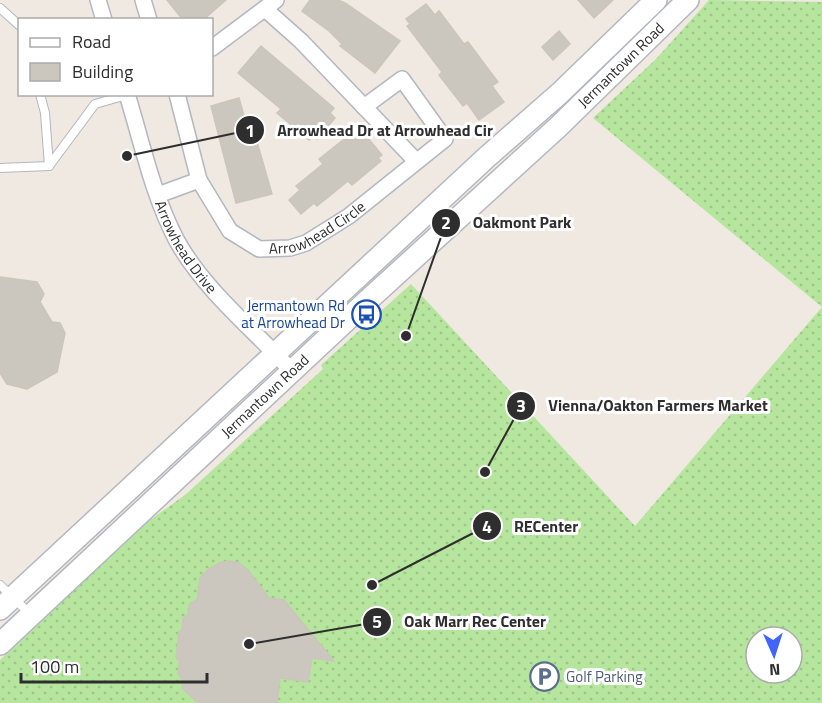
<svg xmlns="http://www.w3.org/2000/svg" width="822" height="703" font-family="'Titillium Web',sans-serif">
<defs>
<pattern id="grass-dots" width="8" height="8" patternUnits="userSpaceOnUse" patternTransform="scale(1.5)"><rect width="8" height="8" fill="#b6e59e"/><path d="M2 2h.1M6 6h.1" fill="none" stroke="#9dc588" stroke-width="1.8" stroke-linecap="round"/></pattern>
</defs>
<rect width="100%" height="100%" fill="#efe9e1"/>
<!-- grass -->
<path fill="url(#grass-dots)" fill-rule="evenodd" d="M709 0 822 2V703H0V660L129 535 185 495 323 369 321 365 411 284 635 526 822 307 593 118 656 59ZM756 637H792V673H756Z"/>
<!-- building -->
<g fill="#cbc7bf" stroke="#cbc5ba" stroke-width="1.5">
<path d="M167 0H226L203 20H183Z"/>
<path d="M310 0H338L345 3 400 41 375 73 340 46 342 44 329 31 302 11Z"/>
<path d="M578 0H613L594 18Z"/>
<path d="M426 4 435 15 439 11 464 44 468 42 498 82 492 86 504 102 479 120 467 103 463 106 439 75 442 72 407 26 410 24 406 19Z"/>
<path d="M559 31 570 44 553 60 542 47Z"/>
<path d="M261 46 334 108 330 113 335 118 317 139 313 136 309 140 277 113 281 109 238 73Z"/>
<path d="M239 98 246 123 251 121 272 194 236 203 211 106Z"/>
<path d="M353 132 357 137 363 132 382 155 378 158 381 161 352 185 348 181 317 206 314 203 301 214 289 200 300 190 296 186 323 164 319 159Z"/>
<path d="M0 277 37 282 44 294 40 302 52 322 60 323 65 333 57 372 27 389 7 384 0 373Z"/>
<path d="M229 561 239 563 248 570 269 598 284 600 334 661 312 658 308 682 280 678 277 703H198L182 688 183 680 178 674 180 661 176 658 179 632 182 630 183 619 188 615 190 603 197 600 200 578 206 571 219 563Z"/>
</g>
<g fill="none" stroke-linecap="round" stroke-linejoin="round">
<defs>
<g id="service">
<path d="M0 8 20 26"/>
<path d="M40 94 45 113 49 166"/>
<path d="M49 166 95 104 127 95"/>
<path d="M0 168 49 166"/>
<path d="M0 585 29 613"/>
</g>
<g id="minor">
<path d="M98 0 104 20"/>
<path d="M143 0 149 20"/>
<path d="M265 9 301 41 416 161"/>
<path d="M212 48 276 0"/>
<path id="s1" d="M127 94C142 143 153 196 177 241 205 291 253 329 292 371"/>
<path id="s2" d="M177 94 199 180 230 231 259 249 290 248 306 243 349 216 445 139 402 79 364 107"/>
<path d="M158 195 199 180"/>
</g>
<g id="secondary">
<path d="M0 609 488 156 560 93 656 0"/>
<path id="s3" d="M0 644 367 301 558 127 688 0"/>
</g>
</defs>
<!-- service casing -->
<use href="#service" stroke="#b4b7c1" stroke-width="10"/>
<!-- minor casing -->
<use href="#minor" stroke="#b4b7c1" stroke-width="18"/>
<!-- secondary casing -->
<use href="#secondary" stroke="#b4b7c1" stroke-width="24"/>
<!-- service -->
<use href="#service" stroke="#fff" stroke-width="8"/>
<!-- minor -->
<use href="#minor" stroke="#fff" stroke-width="15"/>
<!-- secondary -->
<use href="#secondary" stroke="#fff" stroke-width="21"/>
</g>
<!-- icons -->
<defs>
<symbol id="bus-ring" viewBox="-11 -11 22 22"><circle r="9.5" fill="#fff" stroke="#1a4fb4" stroke-width="1.5"/><path d="M-5-6H5V4H4V6H2V4H-2V6H-4V4H-5ZM-3.5-4V0h7V-4ZM-3.5 1.2v1.5H-2V1.2ZM2 1.2v1.5H3.5V1.2Z" fill="#1a4fb4"/></symbol>
<symbol id="parking-ring" viewBox="-11 -11 22 22"><circle r="9.5" fill="#fff" stroke="#5c6f8a" stroke-width="1.5"/><path d="M-3.5-5.5H1a3.5 3.5 0 0 1 0 7H-1V5.5H-3.5ZM-1-3.4V-.6H.8a1.4 1.4 0 0 0 0-2.8Z" fill="#5c6f8a"/></symbol>
</defs>
<g fill-rule="evenodd">
<use href="#bus-ring" x="350" y="298" width="33" height="33"/>
<use href="#parking-ring" x="528" y="660" width="33" height="33"/>
</g>
<g text-anchor="middle" stroke-width="6" stroke-linejoin="round" paint-order="stroke">
<!-- street labels -->
<g font-size="15" fill="#2e2e2e" stroke="#fff">
<text dy="5" stroke="none"><textPath href="#s3" startOffset="849">Jermantown Road</textPath></text>
<text dy="5" stroke="none"><textPath href="#s2" startOffset="246">Arrowhead Circle</textPath></text>
<text dy="5" stroke="none"><textPath href="#s1" startOffset="165">Arrowhead Drive</textPath></text>
<text dy="5" stroke="none"><textPath href="#s3" startOffset="363">Jermantown Road</textPath></text>
</g>
<!-- transit labels -->
<g font-size="15" fill="#164399" stroke="#fff" text-anchor="end">
<text x="345" y="311">Jermantown Rd<tspan x="345" dy="17">at Arrowhead Dr</tspan></text>
</g>
<!-- service labels -->
<g font-size="15" fill="#4e5e75" stroke="#fff" text-anchor="start">
<text x="566" y="682">Golf Parking</text>
</g>
</g>
<!-- callouts -->
<path fill="none" stroke="#2e2e2e" stroke-width="2" d="M127 156L250 130M406 336L446 223M485 472L521 406M372 585L487 526M249 644L377 622"/>
<g fill="#2e2e2e" stroke="#fff" stroke-width="2">
<circle cx="127" cy="156" r="6"/>
<circle cx="406" cy="336" r="6"/>
<circle cx="485" cy="472" r="6"/>
<circle cx="372" cy="585" r="6"/>
<circle cx="249" cy="644" r="6"/>
<circle cx="250" cy="130" r="15"/>
<circle cx="446" cy="223" r="15"/>
<circle cx="521" cy="406" r="15"/>
<circle cx="487" cy="526" r="15"/>
<circle cx="377" cy="622" r="15"/>
</g>
<g font-size="18" text-anchor="middle" font-weight="bold" fill="#fff">
<text x="250" y="137">1</text>
<text x="446" y="229">2</text>
<text x="521" y="412">3</text>
<text x="487" y="533">4</text>
<text x="377" y="628">5</text>
</g>
<g font-size="16" text-anchor="middle" font-weight="bold" fill="#2e2e2e" stroke="#fff" stroke-width="6" stroke-linejoin="round" paint-order="stroke">
<text x="385" y="136">Arrowhead Dr at Arrowhead Cir</text>
<text x="522" y="228">Oakmont Park</text>
<text x="658" y="411">Vienna/Oakton Farmers Market</text>
<text x="546" y="532">RECenter</text>
<text x="475" y="627">Oak Marr Rec Center</text>
</g>
<!-- legend -->
<rect x="18" y="18" width="195" height="78" fill="#ffffff" stroke="#ababab" stroke-width="1.5"/>
<rect x="30" y="38" width="30" height="9" fill="#ffffff" stroke="#ababab" stroke-width="1.5"/>
<text x="72" y="48" font-size="18" fill="#2e2e2e">Road</text>
<rect x="30" y="63" width="30" height="18" fill="#cbc7bf" stroke="#ababab" stroke-width="1.5"/>
<text x="72" y="78" font-size="18" fill="#2e2e2e">Building</text>
<!-- north arrow -->
<g transform="translate(774 655) rotate(177)"><circle r="28" fill="#ffffff" stroke="#ababab" stroke-width="1.5"/>
<path d="M0-4.5L10 22L0 15L-10 22Z" fill="#4264fb"/>
<text y="-9" font-size="16" font-weight="bold" text-anchor="middle" fill="#2e2e2e">N</text>
</g>
<!-- scale -->
<path d="M21 673v9h186v-9" fill="none" stroke="#2e2e2e" stroke-width="3"/>
<text x="30" y="673" font-size="18" fill="#2e2e2e" stroke="#ffffff" stroke-width="4.5" paint-order="stroke">100 m</text>
</svg>
